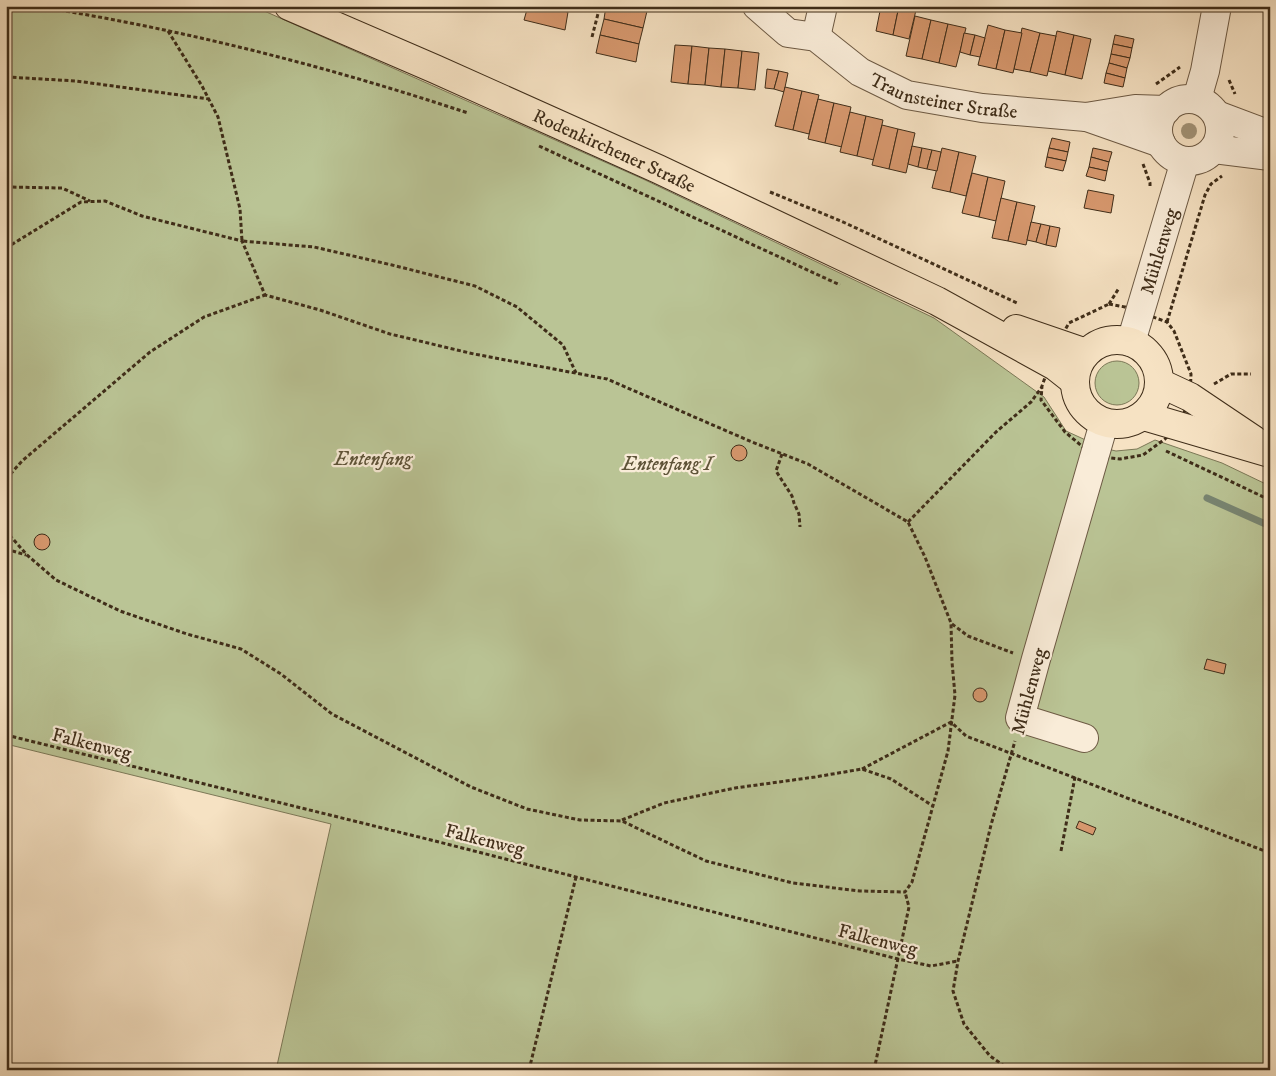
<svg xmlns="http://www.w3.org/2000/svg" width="1276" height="1076" font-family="'IM FELL DW Pica',serif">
<rect width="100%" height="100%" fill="#f6e2c3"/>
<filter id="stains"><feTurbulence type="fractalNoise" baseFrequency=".004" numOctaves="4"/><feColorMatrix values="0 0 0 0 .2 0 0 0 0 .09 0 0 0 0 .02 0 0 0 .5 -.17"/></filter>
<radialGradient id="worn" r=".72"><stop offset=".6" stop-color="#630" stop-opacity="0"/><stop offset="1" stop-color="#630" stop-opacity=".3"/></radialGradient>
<!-- green -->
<g fill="#bac495" stroke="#7c7857">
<path d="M6 6H253L643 179 934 318 1044 397 1066 431 1103 448 1116 451 1137 449 1155 440 1222 463 1270 486V1070H276L331 824 6 744Z"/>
<circle cx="1117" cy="383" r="22"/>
</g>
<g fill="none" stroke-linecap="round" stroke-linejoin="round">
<!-- stream -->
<path stroke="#788572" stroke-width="7" d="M1207 498 1270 526"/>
</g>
<!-- building -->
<g fill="#d7986e" stroke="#3f2d19">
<path d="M528 6H542L568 12 565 30 524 20Z"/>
<path d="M542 6H570L568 12Z"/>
<path d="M606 6H625L647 11 643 28 604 19Z"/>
<path d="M881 6H899L893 35 876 31Z"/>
<path d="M899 6H917L909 39 893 35Z"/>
<path d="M915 16 931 20 922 59 906 56Z"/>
<path d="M604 19 643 28 639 44 600 35Z"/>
<path d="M931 20 948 24 939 63 922 59Z"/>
<path d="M948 24 966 28 956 67 939 63Z"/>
<path d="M988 25 1005 30 996 69 978 65Z"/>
<path d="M1022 28 1040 33 1030 72 1014 69Z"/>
<path d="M1005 30 1022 33 1013 73 996 69Z"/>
<path d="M1057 31 1074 35 1065 75 1048 71Z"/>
<path d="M964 33 975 35 970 55 960 52Z"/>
<path d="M1040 33 1056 36 1047 76 1030 72Z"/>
<path d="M600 35 639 44 636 62 596 53Z"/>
<path d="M975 35 985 38 980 57 970 55Z"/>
<path d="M1074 35 1091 39 1082 79 1065 75Z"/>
<path d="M1115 35 1134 39 1132 48 1113 44Z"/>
<path d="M1113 44 1132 48 1130 58 1111 54Z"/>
<path d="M675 45 692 46 688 84 671 82Z"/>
<path d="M692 46 709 48 705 85 688 84Z"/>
<path d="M709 48 725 49 721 87 705 85Z"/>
<path d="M725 49 742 51 738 88 721 87Z"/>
<path d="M742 51 759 53 755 90 738 88Z"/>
<path d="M1111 54 1130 58 1127 68 1109 63Z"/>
<path d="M1109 63 1127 68 1125 78 1106 73Z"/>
<path d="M767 69 779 71 774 89 765 88Z"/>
<path d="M779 71 788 73 784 92 774 89Z"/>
<path d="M1106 73 1125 78 1123 87 1104 83Z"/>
<path d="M785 87 802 91 793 130 775 126Z"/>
<path d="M802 91 819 95 809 134 793 130Z"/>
<path d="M818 99 834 103 825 143 808 139Z"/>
<path d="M834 103 851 107 842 147 825 143Z"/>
<path d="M850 112 866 116 857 156 840 152Z"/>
<path d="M866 116 883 120 874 160 857 156Z"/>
<path d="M882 125 898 129 889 169 872 165Z"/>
<path d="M898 129 915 133 906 173 889 169Z"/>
<path d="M1052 138 1070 142 1068 152 1049 148Z"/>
<path d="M912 146 922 148 918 167 908 164Z"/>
<path d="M922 148 932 150 927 169 918 167Z"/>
<path d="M942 148 959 152 950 192 932 188Z"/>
<path d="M1049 148 1068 152 1066 161 1047 157Z"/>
<path d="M1093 148 1112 152 1109 162 1091 157Z"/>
<path d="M932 150 941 152 937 171 927 169Z"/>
<path d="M959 152 976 156 966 196 950 192Z"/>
<path d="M1047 157 1066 161 1063 171 1045 167Z"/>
<path d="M1091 157 1109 162 1107 171 1089 167Z"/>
<path d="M1089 167 1107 171 1105 181 1086 176Z"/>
<path d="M972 173 988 177 979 217 962 213Z"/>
<path d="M988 177 1005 181 996 221 979 217Z"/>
<path d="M1088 190 1114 195 1111 213 1084 208Z"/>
<path d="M1001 198 1017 202 1008 241 992 238Z"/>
<path d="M1017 202 1035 206 1026 245 1008 241Z"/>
<path d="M1031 222 1041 224 1036 242 1027 240Z"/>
<path d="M1041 224 1050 226 1046 245 1036 242Z"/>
<path d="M1050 226 1060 228 1056 247 1046 245Z"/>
<circle cx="739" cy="453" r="8"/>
<circle cx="42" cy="542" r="8"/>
<path d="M1207 659 1226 664 1224 674 1204 669Z"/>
<circle cx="980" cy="695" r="7"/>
<path d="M1079 821 1096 828 1093 835 1076 828Z"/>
</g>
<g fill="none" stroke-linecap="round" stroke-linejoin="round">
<defs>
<g id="minor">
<path id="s1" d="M757 6 788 33 816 37 860 72 907 95 982 108 1086 117 1135 109 1166 110"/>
<path d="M816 37 823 6"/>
<circle cx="1189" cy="130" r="31"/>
<path d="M1197 99 1205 71 1217 6"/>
<path d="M1217 115 1270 135"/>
<path d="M1087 117 1161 143"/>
<path d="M1214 149 1270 156"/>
<path id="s2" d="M1131 342 1185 161"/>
<path d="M1084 738 1020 718 1036 659 1104 423"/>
</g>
<g id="major">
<path id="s3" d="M289 6 435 69 658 169 937 301 1055 366 1074 381"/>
<path d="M1016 329 1086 353"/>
<circle cx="1117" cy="382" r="42"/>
<path d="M1160 383 1190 397 1254 440"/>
<path d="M1144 416 1270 453"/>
</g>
</defs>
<!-- minor casing -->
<use href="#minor" stroke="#6d5a44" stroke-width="30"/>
<!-- major casing -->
<use href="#major" stroke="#3f2d19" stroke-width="30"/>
<!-- path -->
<g stroke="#3f2d19" stroke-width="3" stroke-dasharray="4 2.5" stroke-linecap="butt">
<path d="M34 6C182 29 326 66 468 113"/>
<path d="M168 31 202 86 218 117 240 209 242 241 314 247 392 265 475 286 517 307 563 345 576 373"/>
<path d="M592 37 600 6"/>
<path d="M6 77 76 81 209 99"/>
<path d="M1229 80 1235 94"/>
<path d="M1156 84 1180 67"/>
<path d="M539 146 840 285"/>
<path d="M1143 164 1150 183V186"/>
<path d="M6 187 62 188 90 201"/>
<path d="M770 192 841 221 1017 303"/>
<path d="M6 248 81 202 105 201 142 216 242 241 265 295 320 310 390 334 474 354 607 379 752 442 808 464 908 522 925 557 951 623 952 662 955 695 948 751 912 882 905 892 860 891 793 883 706 861 622 821 580 820 527 809 471 787 332 714 281 674 241 649 187 634 120 611 56 580 27 555 6 531"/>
<path d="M1109 304 1125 307 1167 322 1174 331 1191 374 1190 397 1179 426 1165 439 1143 455 1120 459 1094 456 1083 447 1065 432 1041 400 1042 386 1057 344 1069 323Z"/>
<path d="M1109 304 1119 288"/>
<path d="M1167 322 1205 195 1211 184 1222 176"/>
<path d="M1214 384 1231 374H1251"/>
<path d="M1166 451 1270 500"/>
<path d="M782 454 776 471 792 496 794 503 799 514 800 527"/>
<path d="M6 479 22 461 150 352 204 317 265 295"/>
<path d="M908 522 996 432 1031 402 1042 387"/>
<path d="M6 549 26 555"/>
<path d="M952 624 968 636 1013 653"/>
<path d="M6 735 431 840 898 959 931 966 958 961"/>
<path d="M862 769 951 722 966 736 1270 853"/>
<path d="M622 820 664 803 735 788 815 777 862 769 891 779 933 806"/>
<path d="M1061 851 1075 777"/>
<path d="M529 1070 576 877"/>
<path d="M874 1070 909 907 905 892"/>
<path d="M1010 1070 990 1056 964 1024 953 991 958 961 991 825 1015 741"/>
</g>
<!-- minor -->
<use href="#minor" stroke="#f9ecd8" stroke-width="28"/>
<!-- major -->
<use href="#major" stroke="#f6e2c3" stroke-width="28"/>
</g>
<!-- trees -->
<circle fill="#a29377" cx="1189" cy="131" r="8"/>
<g text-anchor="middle" stroke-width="4.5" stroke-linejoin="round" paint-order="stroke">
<!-- street labels -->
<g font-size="19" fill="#3f2d19" stroke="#f9ecd8">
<text dy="7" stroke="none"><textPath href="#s1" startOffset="214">Traunsteiner Straße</textPath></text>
<text dy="7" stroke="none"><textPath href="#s3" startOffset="356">Rodenkirchener Straße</textPath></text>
<text dy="7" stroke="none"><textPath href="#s2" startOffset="95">Mühlenweg</textPath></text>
<text transform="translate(1028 691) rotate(-75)" y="7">Mühlenweg</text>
<text transform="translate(92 743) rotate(14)" y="7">Falkenweg</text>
<text transform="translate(485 839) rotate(14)" y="7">Falkenweg</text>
<text transform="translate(878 939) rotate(14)" y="7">Falkenweg</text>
</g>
<!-- park labels -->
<g font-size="19" font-style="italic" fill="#5e5338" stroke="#f9ecd8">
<text x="373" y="465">Entenfang</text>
<text x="667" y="470">Entenfang I</text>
</g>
</g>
<!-- margin -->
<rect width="1276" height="1076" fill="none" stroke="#f6e2c3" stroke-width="25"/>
<rect x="8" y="8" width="1261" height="1061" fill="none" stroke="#3f2d19" stroke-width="2.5"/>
<rect x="12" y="12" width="1251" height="1051" fill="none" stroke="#3f2d19"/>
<rect width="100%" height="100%" filter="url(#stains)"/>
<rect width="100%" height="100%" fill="url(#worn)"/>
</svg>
